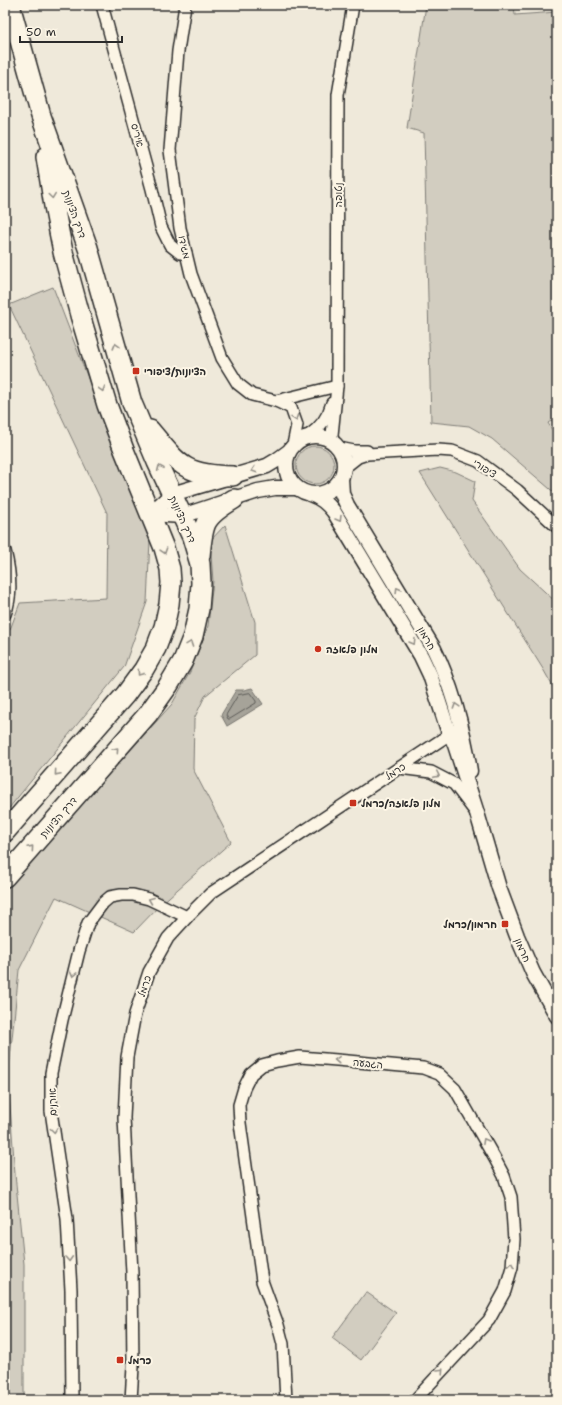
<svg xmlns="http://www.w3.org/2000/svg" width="562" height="1405" font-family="'Shantell Sans','Playpen Sans Hebrew',sans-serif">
<rect width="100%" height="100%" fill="#efe9da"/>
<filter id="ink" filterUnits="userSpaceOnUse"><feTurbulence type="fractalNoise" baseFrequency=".025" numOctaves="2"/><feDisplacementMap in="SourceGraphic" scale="8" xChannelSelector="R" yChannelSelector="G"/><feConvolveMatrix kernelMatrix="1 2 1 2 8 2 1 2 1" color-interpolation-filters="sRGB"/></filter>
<g filter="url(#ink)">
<!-- green -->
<g fill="#d2cdc0" stroke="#7e7c76">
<path d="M426 5H514L515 15 557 12V417L548 423 557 438V495L492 439 469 426 431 422 424 133 407 128Z"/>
<path d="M53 287 150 540 147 602 124 667 5 813V636L11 627 20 603 106 598 107 513 9 305Z"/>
<circle cx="315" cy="465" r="19"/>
<path d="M440 468 456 472 475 481 472 501 520 569 557 603V694L543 669 420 473Z"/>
<path d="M225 525 255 622V655L205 696 194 719 193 769 231 842 160 905 134 932 56 897 19 970 8 1078 15 1174 24 1264V1400H5V890L172 704 190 672 208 626 213 581 210 541Z"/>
<path d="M366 1292 396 1313 361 1360 332 1338Z"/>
</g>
<!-- water -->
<path fill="#a6a399" stroke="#75736d" d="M252 688 263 704 227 726 221 715 236 690H244Z"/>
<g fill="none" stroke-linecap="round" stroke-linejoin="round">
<!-- shore -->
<path stroke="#5c5b57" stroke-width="1" d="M250 693 256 701V703L230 719H228L226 715 238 695Z"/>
<defs>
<g id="minor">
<path d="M102 5 152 189 161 227 170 245 180 253H186"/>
<path d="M185 5 178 51 170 150 180 228 191 274 222 358 238 384 252 395 276 401 291 408 297 425 293 445"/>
<path d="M276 401 337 386"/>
<path d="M308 436C320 428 328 418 332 403"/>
<path d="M333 442 332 435 337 386 338 95 353 5"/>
<path d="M339 448 354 451H367"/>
<path d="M344 468 358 457 367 454 438 450 452 451 478 461 517 490 557 527"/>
<path d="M5 551C10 571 13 594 5 614"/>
<path d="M399 768 431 772 454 784 473 809"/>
<path d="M72 1400 71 1290 67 1219 51 1111V1073L62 1020 79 951 88 923 103 903 110 897 121 895H133L149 899 187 917"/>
<path d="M131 1400 133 1367 132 1273 124 1118 127 1057 135 1014 149 972 168 938 190 914 211 893 456 730"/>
<path d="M286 1400 283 1344 278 1325 262 1281 240 1123 239 1105 244 1088 251 1074 262 1065 277 1061 300 1057 337 1060 423 1068 439 1074 455 1089 495 1159 504 1176 511 1197 514 1239 512 1267 505 1291 489 1320 415 1400"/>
</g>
<g id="tertiary">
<circle cx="315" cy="465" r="29"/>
<path d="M341 478 342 494 347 505 434 649C453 688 463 728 470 771"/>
<path d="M310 494C321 498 327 503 334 512L421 656 430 675 447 727 455 745 477 813 499 888 517 936 533 973 557 1016"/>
<path d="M150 514 172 494 267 466 277 460 288 452"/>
<path d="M150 514 182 516 258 491 275 488H296"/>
</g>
<g id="trunk">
<path d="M150 430C179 465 184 475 233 476"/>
<path d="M200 556C203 522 204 517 234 499"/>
<path d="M5 832 125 695 144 669 156 648 164 627 169 604 171 583 170 569 164 548 124 450 107 405 80 315 63 252 54 206 46 157"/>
<path d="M5 877 148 714 168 686 183 661 193 636 199 609 201 583 200 564 192 537 157 462 132 403 88 248 41 116 10 5"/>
</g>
</defs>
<!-- minor casing -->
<use href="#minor" stroke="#2b2b2b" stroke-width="14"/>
<!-- tertiary casing -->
<use href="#tertiary" stroke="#2b2b2b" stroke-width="17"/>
<!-- trunk casing -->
<use href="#trunk" stroke="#2b2b2b" stroke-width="22"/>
<!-- minor -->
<use href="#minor" stroke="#fcf5e5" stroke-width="11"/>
<!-- tertiary -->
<use href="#tertiary" stroke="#fcf5e5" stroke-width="14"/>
<!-- trunk -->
<use href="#trunk" stroke="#fcf5e5" stroke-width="19"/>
</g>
<!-- one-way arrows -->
<defs><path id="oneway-chevron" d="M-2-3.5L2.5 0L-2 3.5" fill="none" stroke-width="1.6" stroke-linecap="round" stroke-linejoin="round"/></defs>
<g stroke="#949088">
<use href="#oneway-chevron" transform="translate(52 196) rotate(82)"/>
<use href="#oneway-chevron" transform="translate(116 346) rotate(-106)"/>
<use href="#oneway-chevron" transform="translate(102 389) rotate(73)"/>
<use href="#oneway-chevron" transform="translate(295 418) rotate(70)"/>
<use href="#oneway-chevron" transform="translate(160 468) rotate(-114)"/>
<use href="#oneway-chevron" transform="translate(254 470) rotate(162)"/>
<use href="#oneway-chevron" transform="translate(339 519) rotate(59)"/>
<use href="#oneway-chevron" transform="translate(164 551) rotate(72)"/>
<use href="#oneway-chevron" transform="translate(398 590) rotate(-121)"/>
<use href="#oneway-chevron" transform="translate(413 642) rotate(59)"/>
<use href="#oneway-chevron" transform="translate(190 644) rotate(-70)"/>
<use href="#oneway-chevron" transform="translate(140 673) rotate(126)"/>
<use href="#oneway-chevron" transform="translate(456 706) rotate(-108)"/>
<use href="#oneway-chevron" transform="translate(116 750) rotate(-49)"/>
<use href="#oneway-chevron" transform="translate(57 773) rotate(131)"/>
<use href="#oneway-chevron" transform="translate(437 775) rotate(26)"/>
<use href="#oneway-chevron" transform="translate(31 848) rotate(-49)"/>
<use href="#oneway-chevron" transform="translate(151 900) rotate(-158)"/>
<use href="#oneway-chevron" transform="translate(73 974) rotate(104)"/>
<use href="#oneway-chevron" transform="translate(337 1060) rotate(-176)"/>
<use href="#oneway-chevron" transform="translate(54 1130) rotate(82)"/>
<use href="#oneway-chevron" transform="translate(485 1141) rotate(-119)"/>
<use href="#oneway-chevron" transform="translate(69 1259) rotate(87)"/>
<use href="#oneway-chevron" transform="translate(511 1265) rotate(-81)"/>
<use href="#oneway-chevron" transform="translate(441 1371) rotate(-47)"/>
</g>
</g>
<!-- markers -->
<g fill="#c8321e" stroke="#fcf5e5" stroke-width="1.5">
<rect x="132" y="367" width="8" height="8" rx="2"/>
<circle cx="318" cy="649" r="4"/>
<rect x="349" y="799" width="8" height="8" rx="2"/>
<rect x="501" y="920" width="8" height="8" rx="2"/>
<rect x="116" y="1356" width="8" height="8" rx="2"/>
</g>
<g text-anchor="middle" stroke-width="4" stroke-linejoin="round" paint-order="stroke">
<!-- street labels -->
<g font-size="10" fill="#2b2b2b" stroke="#fcf5e5">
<text transform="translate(138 135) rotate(75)" y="4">איריס</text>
<text transform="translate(338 195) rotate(-90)" y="4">נטופה</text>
<text transform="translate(75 214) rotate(70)" y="4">דרך הציונות</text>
<text transform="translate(185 247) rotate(77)" y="4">מגידו</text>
<text transform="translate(485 468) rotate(32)" y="4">ציפורי</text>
<text transform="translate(183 519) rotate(66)" y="4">דרך הציונות</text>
<text transform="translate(427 638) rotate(60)" y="4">חרמון</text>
<text transform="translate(395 771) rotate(-33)" y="4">כרמל</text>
<text transform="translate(58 817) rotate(-49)" y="4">דרך הציונות</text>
<text transform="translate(523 950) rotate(67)" y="4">חרמון</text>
<text transform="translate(144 986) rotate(-71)" y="4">כרמל</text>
<text transform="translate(368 1063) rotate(6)" y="4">הגבעה</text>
<text transform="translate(52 1102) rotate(-92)" y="4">אורנים</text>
</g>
<!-- poi labels -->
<g font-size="10" font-weight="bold" fill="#2b2b2b" stroke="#fcf5e5" text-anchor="start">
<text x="144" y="375">הציונות/ציפורי</text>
<text x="326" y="653">מלון פלאזה</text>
<text x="361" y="807">מלון פלאזה/כרמל</text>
<text x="497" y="928" text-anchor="end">חרמון/כרמל</text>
<text x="128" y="1364">כרמל</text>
</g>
</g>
<!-- margin -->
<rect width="562" height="1405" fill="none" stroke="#fcf5e5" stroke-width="20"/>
<rect x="10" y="10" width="542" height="1385" fill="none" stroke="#2b2b2b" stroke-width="1.5" filter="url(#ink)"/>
<!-- scale -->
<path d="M20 36v6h102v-6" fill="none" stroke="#2b2b2b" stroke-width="2"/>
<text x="26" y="36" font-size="12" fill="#2b2b2b" stroke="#fcf5e5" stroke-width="3" paint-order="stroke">50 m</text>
</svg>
